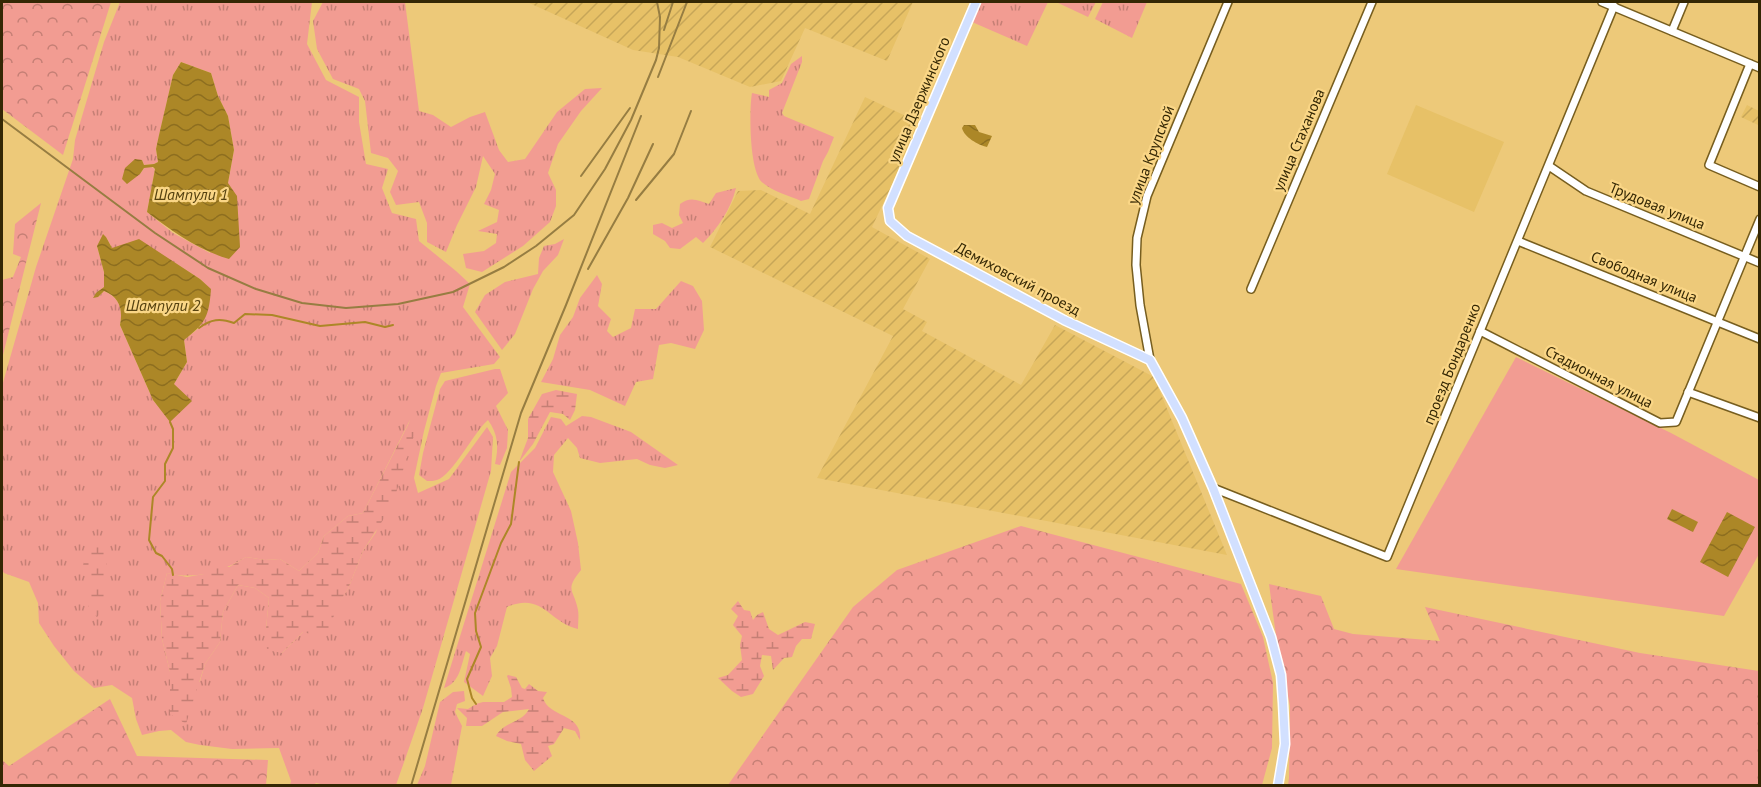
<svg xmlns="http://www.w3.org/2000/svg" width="1761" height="787" font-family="'PT Sans',sans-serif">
<defs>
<pattern id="industrial-furrows" width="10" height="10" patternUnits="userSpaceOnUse" patternTransform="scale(1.5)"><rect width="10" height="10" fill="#e7c167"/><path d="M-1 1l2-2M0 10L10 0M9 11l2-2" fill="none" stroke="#c7a658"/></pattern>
<pattern id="grass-tufts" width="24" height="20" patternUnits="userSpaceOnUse" patternTransform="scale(1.5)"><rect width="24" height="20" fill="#f29c92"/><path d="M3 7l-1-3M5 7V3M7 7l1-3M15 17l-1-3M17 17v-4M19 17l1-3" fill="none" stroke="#c57f75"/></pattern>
<pattern id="forest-crowns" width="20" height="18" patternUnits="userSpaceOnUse" patternTransform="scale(1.5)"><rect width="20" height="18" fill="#f29c92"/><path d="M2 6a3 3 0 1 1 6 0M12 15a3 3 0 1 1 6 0" fill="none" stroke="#c57f75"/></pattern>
<pattern id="wetland-marsh" width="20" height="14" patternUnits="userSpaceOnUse" patternTransform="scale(1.5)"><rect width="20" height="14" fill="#f29c92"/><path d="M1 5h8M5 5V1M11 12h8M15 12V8" fill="none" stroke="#c57f75"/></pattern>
<pattern id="water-waves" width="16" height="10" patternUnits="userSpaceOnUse" patternTransform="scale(1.5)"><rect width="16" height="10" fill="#ac8727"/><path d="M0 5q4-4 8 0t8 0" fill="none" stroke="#8d6e1f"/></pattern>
</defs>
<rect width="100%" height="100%" fill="#edc979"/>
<!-- built -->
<path fill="#e7c167" d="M1416 105 1504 142 1474 212 1387 174Z"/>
<!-- industrial -->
<g fill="url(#industrial-furrows)">
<path d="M527 2H913L887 61 805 28 781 81 750 87 678 57 633 50Z"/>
<path d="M865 97 921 123 872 227 930 259 903 309 927 322 922 331 1021 385 1055 325 1154 377 1227 555 817 478 893 336 710 247 738 191 761 190 810 214Z"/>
<path d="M1747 105 1759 111 1758 125 1741 117Z"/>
</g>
<!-- grass -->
<g fill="url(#grass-tufts)" fill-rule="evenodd">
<path d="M120 2H312L307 44 326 80 359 97V122L366 164 388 169 382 188 392 213 416 219 419 241 456 271 470 284 463 307 500 357 494 364 441 373 436 386 424 431 414 478 418 493 449 479 487 427 493 437 491 471 423 708 396 785 329 786 316 783 314 785H290L291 781 279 748 232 749 200 745 186 742 171 730 159 731 142 735 136 719 132 698 112 685 94 688 74 671 54 646 39 623 38 603 29 582 4 573 2 570V386L36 267 73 159 75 140 104 42ZM181 62 211 73 218 96 228 116 234 150 228 183 210 253 173 233 147 212 155 169 150 166 144 168 140 174 142 160 144 165 154 164 158 162 156 149 173 75ZM106 237 112 248 175 263 200 279 210 289 199 328 184 340 187 362 174 384 170 421 153 400 120 325C123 309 120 298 104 291L98 297 96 293 104 287V272L97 246ZM410 420 376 532 363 551 348 589 339 602 303 632 282 653 266 629 269 598 255 588 238 585 223 612 220 642 205 664 200 681 170 714V672L162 639 160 601 167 573C196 580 222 572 246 557L265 560 280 559 299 571 318 553 324 536 348 516 363 513Z"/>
<path d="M323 2H405L419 111 433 115 451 127 470 117 485 112 499 150 508 162 525 159 557 112 585 89 602 88 581 111 558 144 548 173 556 190V206L550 222 523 246 482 272 466 268 463 254 484 251 496 243 497 234 478 231 497 222 499 210 484 204 491 190 495 174 483 156 476 187 457 225 446 252 427 242V223L419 202 396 205 390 192 398 171 388 158 371 153 365 101 359 89 333 79 317 49 313 21Z"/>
<path d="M981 2H1048L1027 46 972 22Z"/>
<path d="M1056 2H1096L1088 17Z"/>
<path d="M1103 2H1147L1132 38 1095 19Z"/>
<path d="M802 56V62L782 113 784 116 834 137 828 152 823 161 809 199 801 201C790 196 772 191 763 183 749 173 749 109 752 93L769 97V90L782 83 791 64Z"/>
<path d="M736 188C731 209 718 228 703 243L696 237 680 249 670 248 665 241 653 234V225L662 223 672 228 683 223 679 215 680 204C690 196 698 200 709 204L716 193Z"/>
<path d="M564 239 558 255 543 271 533 289 515 334 502 350 475 312 485 295 505 282 538 274 539 258 544 246 555 244Z"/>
<path d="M597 275 602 284 598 306 611 319 607 331 613 337 631 328 635 309H656L681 281 693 286 702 301 704 330 695 349 671 343 659 345 653 379 636 382 625 406 590 390 541 382 553 359 560 335 573 317 580 298Z"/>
<path d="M495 369H500L508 393 496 406 508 430 507 448 500 465 495 464C499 447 498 434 488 420 473 433 453 475 437 480 434 481 431 481 427 481L419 475 423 453 440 389 445 381Z"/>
<path d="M582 416 591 417 631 432 678 465 665 468 650 465 637 459 600 463 580 458 577 448 568 438 554 455 553 472 571 511 578 543 581 570C564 591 574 589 578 610 579 616 578 623 578 629 548 622 543 592 507 607L497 646 490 658 492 676 483 696 464 682 470 654 466 651C461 665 460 683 444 688L511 472 535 448 551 417 561 419 566 426Z"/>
<path d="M464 691 465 701 457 704 455 712 462 726 451 785H417L425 766 440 702 453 692Z"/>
</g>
<!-- forest -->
<g fill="url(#forest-crowns)">
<path d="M2 2H111L63 155 2 109Z"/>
<path d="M41 203 2 359V280L13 277 21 257 13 254 15 224Z"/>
<path d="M1021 526 1241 584 1263 637 1273 683 1272 748 1262 785H728L853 607 897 570Z"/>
<path d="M1269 584 1321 596 1334 629 1353 634 1440 641 1425 607 1640 653 1759 671V785H1288L1289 778 1290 706 1277 643Z"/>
<path d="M110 699 137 756 268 760 266 785H2V760L9 766Z"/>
</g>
<!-- wetland -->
<g fill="url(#wetland-marsh)">
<path d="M556 390 577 394 575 410 570 420 563 414 550 412 533 444 519 462 528 438V419L542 394Z"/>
<path d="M411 419 416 429 392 506 363 551 348 589 339 603 325 638 303 632 282 653 267 650 266 629 269 598 255 588 238 585 223 612 220 642 205 664 186 724 170 714V672L162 639 160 601 167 573 187 577 204 574 211 564 229 567 246 557 265 560 280 559 299 571 318 553 324 536 348 516 363 513Z"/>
<path d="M99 544 107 551 106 579 101 583 106 593V606L97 617 88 608C89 604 91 599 91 594 91 578 77 574 86 557 89 550 92 548 99 544Z"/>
<path d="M738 601 744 610 750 611 753 620 757 615 763 612 769 629 778 635 805 622 815 624 811 639H802L796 646 792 657 784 658 773 670 771 656 762 655 760 666 764 676 753 694 741 697 732 691 718 678 728 675 742 660 740 645 742 636 733 625 738 616 731 609Z"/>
<path d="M508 675 516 677 522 688 525 689 529 684 538 691 547 692 543 698C549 718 583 713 580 740L575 731 564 728 554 744 548 746 552 756 534 771 525 760 521 744 507 741 496 736C503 722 522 723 529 709L503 712 482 726H466L467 718 457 708 468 709 476 704 483 702H504L512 697 511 688 507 676Z"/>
</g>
<!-- pitch -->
<path fill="#f29c92" d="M1516 357 1671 433 1759 480V554L1724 616 1396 569Z"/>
<!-- water -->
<g fill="url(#water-waves)">
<path d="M181 62 211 73 218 96 228 116 234 150 228 183 237 196 240 247 229 259C198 250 173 232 147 212L155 169 153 167 144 168 140 174 127 184 122 179 125 168 135 159 142 160 144 165 154 164 158 162 156 149 159 135 173 75Z"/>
<path d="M964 125H975L979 132 992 136 987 147C978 145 964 137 962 128Z"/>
<path d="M103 234 106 237 112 248 139 239 200 279 211 289C209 316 206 323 184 340L187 362 174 384 192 401 170 422 153 400 120 325C123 310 120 297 104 291L98 297 93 298 96 293 104 287V272L97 246Z"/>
<path d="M1672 509 1698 522 1693 532 1667 519Z"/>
<path d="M1727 512 1755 527 1728 577 1700 562Z"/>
</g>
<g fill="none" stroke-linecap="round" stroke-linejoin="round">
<!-- stream -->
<g stroke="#ac8727" stroke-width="2">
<path d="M199 328C211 319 220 318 234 323L245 314 272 315 320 326 365 322 385 327 393 325"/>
<path d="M170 422 173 429V448L165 464V481L153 497 149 540 156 553 162 556 172 569 173 575"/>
<path d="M476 704 472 698 467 679 481 647 476 631 475 613 501 543 511 524 519 462"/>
</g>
<defs>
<g id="minor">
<path d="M1602 2 1760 68"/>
<path d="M1672 31 1684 2"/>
<path d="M1750 64 1709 165 1760 187"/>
<path d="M1549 166 1586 191 1760 263"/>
<path d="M1518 241 1760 339"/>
<path d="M1251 289 1372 2"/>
<path d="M1480 331 1660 423 1676 422 1760 219"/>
<path d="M1150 360 1140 305 1136 265 1137 238 1147 196 1228 2"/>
<path d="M1688 392 1760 418"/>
<path d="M1213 488 1387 557 1614 6"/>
</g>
<path id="major" d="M976 2 888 208 890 221 907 236 1064 320 1150 360 1182 418 1213 488 1271 637 1281 675 1283 703 1285 744 1278 786"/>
</defs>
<!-- minor casing -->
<use href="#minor" stroke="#775e1f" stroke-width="10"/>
<!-- major casing -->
<use href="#major" stroke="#fff" stroke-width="11"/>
<!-- minor -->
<use href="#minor" stroke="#fff" stroke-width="7"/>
<!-- major -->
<use href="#major" stroke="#d2e0ff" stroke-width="8"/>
<!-- rail -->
<g stroke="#967d42" stroke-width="2">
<path d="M664 30 673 2"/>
<path d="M658 77 687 2"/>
<path d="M2 119 155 233 208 268 256 289 302 303 346 308 398 304 453 292 504 267 536 246 574 215 605 169 631 120 656 60 659 48 660 17 657 2"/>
<path d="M581 176 630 108"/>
<path d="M636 200 674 154 691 111"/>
<path d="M588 269 628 198 653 144"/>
<path d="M411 786 521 413 566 305 641 116"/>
</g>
</g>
<g text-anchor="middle" stroke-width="4.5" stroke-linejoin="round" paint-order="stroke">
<!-- street labels -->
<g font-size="15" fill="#342704" stroke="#fad686">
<text transform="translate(919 100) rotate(-67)" y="5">улица Дзержинского</text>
<text transform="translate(1299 140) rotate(-67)" y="5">улица Стаханова</text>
<text transform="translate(1151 155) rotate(-69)" y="5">улица Крупской</text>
<text transform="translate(1657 206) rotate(22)" y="5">Трудовая улица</text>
<text transform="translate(1644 277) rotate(22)" y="5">Свободная улица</text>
<text transform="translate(1018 279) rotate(28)" y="5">Демиховский проезд</text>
<text transform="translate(1452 364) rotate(-68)" y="5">проезд Бондаренко</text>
<text transform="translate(1599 377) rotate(27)" y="5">Стадионная улица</text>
</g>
<!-- water labels -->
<g font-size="16" font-style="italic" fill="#564210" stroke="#fad686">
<text x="191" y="200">Шампули 1</text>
<text x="163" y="311">Шампули 2</text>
</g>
</g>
<!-- border -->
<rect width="1761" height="787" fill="none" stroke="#342704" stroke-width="6"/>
</svg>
